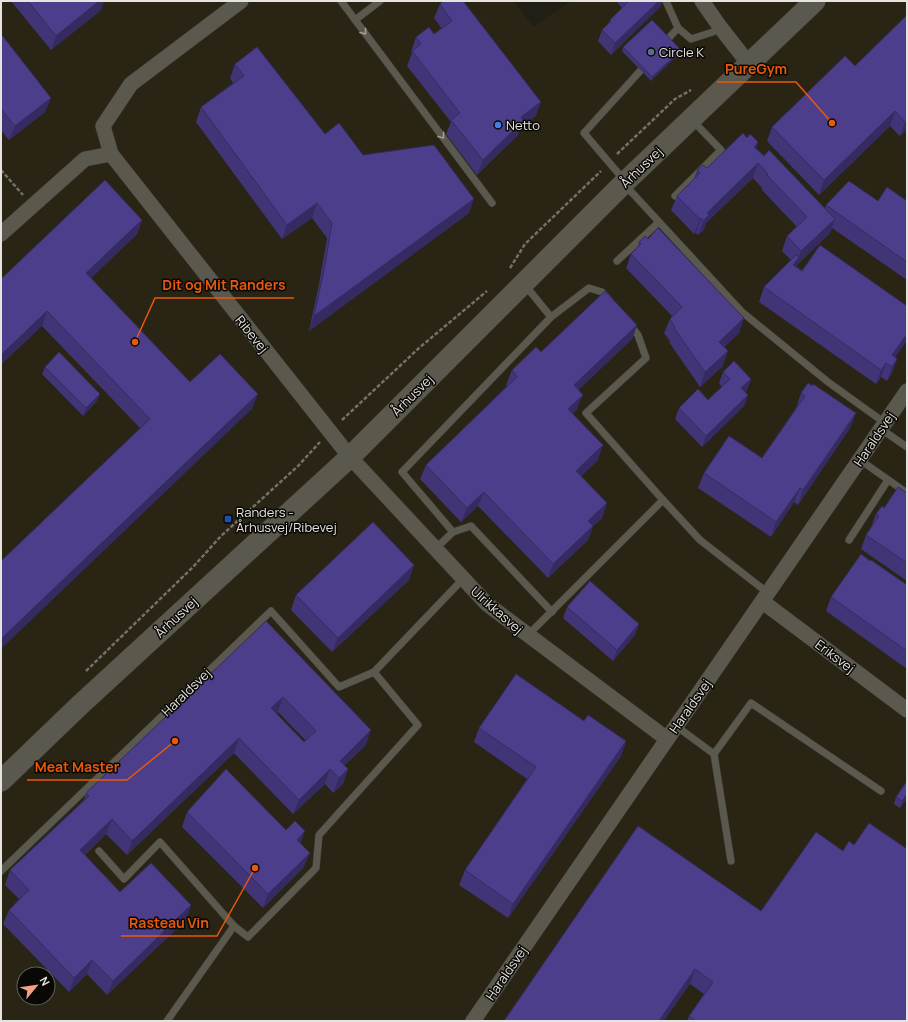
<svg xmlns="http://www.w3.org/2000/svg" width="908" height="1022" font-family="Manrope,sans-serif">
<rect width="100%" height="100%" fill="#211e15"/>
<!-- built -->
<path fill="#292414" fill-rule="evenodd" d="M1 1H514L533 27 570 1H907V1021H1ZM24 974H48V998H24Z"/>
<g fill="none" stroke-linecap="round" stroke-linejoin="round">
<defs>
<g id="lane">
<path d="M341 1 492 203"/>
<path d="M666 1 678 28"/>
<path d="M355 20 380 1"/>
<path d="M667 40 678 28 691 39 713 32 720 27"/>
<path d="M624 180 584 133 641 70"/>
<path d="M625 185 742 312 828 382 885 423"/>
<path d="M675 196 721 150 693 121"/>
<path d="M617 261 659 222"/>
<path d="M525 285 551 317 589 288 602 292 609 300"/>
<path d="M881 429 907 447"/>
<path d="M860 460 907 493"/>
<path d="M663 500 700 540 768 593"/>
<path d="M453 532 402 472 551 317"/>
<path d="M849 540 888 480"/>
<path d="M435 549 453 532 471 526 552 612"/>
<path d="M527 636 663 500 586 413 646 358 638 335 630 325"/>
<path d="M374 672 463 579"/>
<path d="M676 726 714 754 731 861"/>
<path d="M714 754 751 703 881 791"/>
<path d="M1 871 271 611 339 687 374 672 418 725 319 835 316 868 248 937 234 926 160 842 124 879 99 851"/>
<path d="M167 1021 234 926"/>
</g>
<g id="street">
<path d="M702 1 720 27 749 64"/>
<path d="M111 154 103 126 131 84 241 1"/>
<path d="M1 234 85 159 111 154 350 457 487 604 667 739"/>
<path d="M763 602 907 710"/>
<path d="M473 1021 907 391"/>
</g>
<path id="secondary" d="M1 781 80 705 350 457 624 183 815 1"/>
</defs>
<!-- lane casing -->
<use href="#lane" stroke="#3b3832" stroke-width="8"/>
<!-- street casing -->
<use href="#street" stroke="#3b3832" stroke-width="16"/>
<!-- secondary casing -->
<use href="#secondary" stroke="#3b3832" stroke-width="22"/>
<!-- path -->
<g stroke="#747169" stroke-width="2.5" stroke-dasharray="4 2" stroke-linecap="butt">
<path d="M617 154 675 99 691 90"/>
<path d="M1 170 23 195"/>
<path d="M510 268 525 244 601 171"/>
<path d="M342 420 419 348 487 291"/>
<path d="M86 671 193 567 221 536 298 466 320 442"/>
</g>
<!-- lane -->
<use href="#lane" stroke="#5b584d" stroke-width="7"/>
<!-- street -->
<use href="#street" stroke="#5b584d" stroke-width="15"/>
<!-- secondary -->
<use href="#secondary" stroke="#5b584d" stroke-width="21"/>
</g>
<!-- wall -->
<g fill="#413577" fill-rule="evenodd">
<path d="M11 1H104L101 10 51 50Z"/>
<path d="M618 1H663L660 7 611 55 598 41 602 30 608 24 610 20 622 8 617 2Z"/>
<path d="M440 4 536 116 520 128 518 135 477 175 446 134 451 122 407 66 412 53 411 52 416 37 434 34 442 29 434 18Z"/>
<path d="M907 15V129L900 136 890 126 819 195 767 141 772 127 855 66Z"/>
<path d="M1 34 51 98 45 112 9 140 1 130Z"/>
<path d="M623 47 681 50 680 53 651 81 622 51Z"/>
<path d="M235 64 325 134 363 155 469 213 309 331 319 284 327 238 312 218 282 239 196 122 201 107 233 83 230 78Z"/>
<path d="M747 138 758 142 756 148 825 208 826 205 878 201H907V280L832 228 830 233 796 266 906 342 895 357 897 359 892 373 887 381 881 377 876 384 759 302 764 287 791 260 782 251 787 236 797 227 762 190V188L753 178 706 223 704 230 698 235 696 233 694 234 671 210 677 196 694 179 697 170 707 168Z"/>
<path d="M142 220 137 234 91 278 190 382 252 409 140 428 42 326 1 279Z"/>
<path d="M648 239 744 318 739 333 724 347 723 366 700 387 669 342 670 341 664 333 670 319 672 316 626 268 631 254 637 248 639 242Z"/>
<path d="M637 325 632 339 578 390 577 409 573 414 598 460 581 476 607 503 602 518 593 526 588 540 548 578 478 506 461 522 420 479 426 465 507 386 506 385 512 370 541 352Z"/>
<path d="M45 367 97 401 83 416 42 374Z"/>
<path d="M723 372 751 379 747 390 745 392 748 395 744 406 702 447 675 419 679 408 708 400 722 387 719 383Z"/>
<path d="M801 393 856 413 850 428 798 505 794 502 771 537 698 488 704 473 762 458 796 408Z"/>
<path d="M907 493V581L861 549 866 535 871 527 876 514 884 508Z"/>
<path d="M870 561 907 585V669L826 611 831 597Z"/>
<path d="M414 565 409 580 332 652 291 610 296 595Z"/>
<path d="M567 607 635 635 613 661 563 618Z"/>
<path d="M266 621 366 745 344 766 348 769 343 784 333 793 325 784 293 814 234 753 127 855 106 834 85 855 120 892 191 905 186 920 107 995 87 974 69 992 3 924 9 910 19 899 5 885 10 870 84 800 86 793ZM278 712 306 741 304 742 276 713Z"/>
<path d="M584 721 626 741 621 756 508 918 459 885 465 870 527 779 474 742 479 728Z"/>
<path d="M907 781V798L900 808 894 804 896 797Z"/>
<path d="M187 812 300 844 304 867 263 908 182 827Z"/>
<path d="M638 826 907 1021H687L689 1016 704 994 690 984Z"/>
</g>
<!-- shaded-wall -->
<g fill="#352b61">
<path d="M99 1H104L101 10 51 50 56 36Z"/>
<path d="M659 1H663L660 7 611 55 615 43Z"/>
<path d="M681 50 680 53 651 81 652 77Z"/>
<path d="M51 98 45 112 9 140 15 126Z"/>
<path d="M541 102 536 116 520 128 518 135 477 175 483 160 521 117Z"/>
<path d="M895 111 890 126 819 195 824 180Z"/>
<path d="M907 120V129L900 136 905 122Z"/>
<path d="M758 142 753 156 754 147Z"/>
<path d="M758 163 753 178 706 223 704 230 698 235 707 213Z"/>
<path d="M474 199 469 213 309 331 314 316Z"/>
<path d="M317 203 312 218 282 239 287 225Z"/>
<path d="M701 218 696 233 694 234 700 219Z"/>
<path d="M835 219 830 233 796 266 801 251Z"/>
<path d="M142 220 137 234 81 288 86 273Z"/>
<path d="M799 257 794 272 793 265Z"/>
<path d="M47 311 42 326 1 365V355Z"/>
<path d="M744 318 739 333 714 357 719 342Z"/>
<path d="M637 325 632 339 568 400 574 385Z"/>
<path d="M907 334V340L906 342 890 365 892 355Z"/>
<path d="M728 351 723 366 700 387 705 372Z"/>
<path d="M897 359 892 373 887 381 892 367Z"/>
<path d="M886 363 881 377 876 384 881 370Z"/>
<path d="M751 379 747 390 737 399 741 388Z"/>
<path d="M100 394 97 401 83 416 86 408Z"/>
<path d="M258 394 252 409 1 649V639Z"/>
<path d="M583 395 577 409 563 423 568 409Z"/>
<path d="M748 395 744 406 702 447 706 436Z"/>
<path d="M856 413 850 428 798 505 803 490Z"/>
<path d="M603 445 598 460 571 486 576 471Z"/>
<path d="M800 488 794 502 771 537 776 522Z"/>
<path d="M484 492 478 506 461 522 467 508Z"/>
<path d="M607 503 602 518 593 526 588 540 548 578 553 564 588 521Z"/>
<path d="M414 565 409 580 332 652 338 638Z"/>
<path d="M639 624 635 635 613 661 617 650Z"/>
<path d="M283 697 278 712 266 723 271 708Z"/>
<path d="M371 730 366 745 334 775 340 761Z"/>
<path d="M239 738 234 753 127 855 132 841Z"/>
<path d="M626 741 621 756 508 918 513 904Z"/>
<path d="M330 769 325 784 293 814 299 800Z"/>
<path d="M348 769 343 784 333 793 339 778Z"/>
<path d="M907 794V798L900 808 902 801Z"/>
<path d="M112 819 106 834 75 865 80 850Z"/>
<path d="M305 831 300 845 297 840Z"/>
<path d="M310 853 304 867 263 908 268 894Z"/>
<path d="M191 905 186 920 107 995 113 981Z"/>
<path d="M92 960 87 974 69 992 74 978Z"/>
<path d="M695 969 690 984 664 1021H659Z"/>
</g>
<!-- building -->
<g fill="#4c3e8a" stroke="#352b61" fill-rule="evenodd">
<path d="M28 1H99L56 36Z"/>
<path d="M443 1H463L541 102 521 117 523 121 483 160 451 120 460 113 412 51 421 44 416 37 429 27 434 34 452 21 440 4Z"/>
<path d="M629 1H659L615 43 602 30 611 21 610 20Z"/>
<path d="M907 15V120L905 122 895 111 824 180 772 127 845 56 855 66Z"/>
<path d="M652 20 681 50 652 77 623 47Z"/>
<path d="M1 34 51 98 15 126 1 109Z"/>
<path d="M257 47 325 134 339 123 363 155 434 145 474 199 314 316 324 270 332 223 317 203 287 225 201 107 244 76 235 64Z"/>
<path d="M743 133 747 138 750 134 758 142 754 147 764 156 769 150 835 219 801 251 787 236 807 217 767 175 768 174 758 163 707 213 709 215 703 221 701 218 700 219 677 196 700 173 697 170 703 165 707 168Z"/>
<path d="M105 180 142 220 86 273 190 382 220 354 258 394 1 639V561L150 419 47 311 1 355V279Z"/>
<path d="M849 181 878 201 887 187 907 201V262L826 205Z"/>
<path d="M658 228 744 318 719 342 728 351 705 372 674 328 675 327 670 319 682 307 631 254 641 244 639 242 645 236 648 239Z"/>
<path d="M820 245 907 306V334L892 355 897 359 892 367 886 363 881 370 764 287 796 255 799 257 793 265 802 271Z"/>
<path d="M605 291 637 325 574 385 583 395 568 409 603 445 576 471 607 503 588 521 593 526 553 564 484 492 467 508 426 465 517 377 512 370 536 347 541 352Z"/>
<path d="M59 352 100 394 86 408 45 367Z"/>
<path d="M734 361 751 379 741 388 748 395 706 436 679 408 698 389 708 400 730 379 723 372Z"/>
<path d="M808 383 812 386 813 384 856 413 803 490 800 488 776 522 704 473 729 436 762 458 805 396 801 393Z"/>
<path d="M898 487 907 493V563L866 535 879 516 876 514 882 506 884 508Z"/>
<path d="M373 522 414 565 338 638 296 595Z"/>
<path d="M861 554 870 561 871 560 907 585V651L831 597Z"/>
<path d="M590 581 639 624 617 650 567 607Z"/>
<path d="M266 621 371 730 340 761 348 769 339 778 330 769 299 800 239 738 132 841 112 819 80 850 120 892 151 863 191 905 113 981 92 960 74 978 9 910 29 890 10 870 89 796 86 793ZM283 697 316 731 304 742 271 708Z"/>
<path d="M516 674 584 721 588 715 626 741 513 904 465 870 536 767 479 728Z"/>
<path d="M226 769 286 830 295 821 305 831 297 840 310 853 268 894 187 812Z"/>
<path d="M907 781V794L902 801 896 797Z"/>
<path d="M869 823 907 849V1021H696L689 1016 713 982 695 969 659 1021H504L638 826 761 911 816 832 843 851 849 841 854 845Z"/>
</g>
<!-- one-way arrows -->
<defs><path id="oneway-chevron" d="M-2-3.5L2.5 0L-2 3.5" fill="none" stroke-width="1.6" stroke-linecap="round" stroke-linejoin="round"/></defs>
<g stroke="#a09e96">
<use href="#oneway-chevron" transform="translate(364 32) rotate(53)"/>
<use href="#oneway-chevron" transform="translate(442 136) rotate(53)"/>
</g>
<!-- markers -->
<circle fill="#5c6f8a" stroke="#0a0805" stroke-width="1.5" cx="651" cy="52" r="4"/>
<circle fill="#3f7fe0" stroke="#0a0805" stroke-width="1.5" cx="498" cy="125" r="4"/>
<rect fill="#1a4fb4" stroke="#0a0805" stroke-width="1.5" x="224" y="515" width="8" height="8" rx="2"/>
<g text-anchor="middle" stroke-width="3" stroke-linejoin="round" paint-order="stroke">
<!-- poi labels -->
<g font-size="13" fill="#e6e4de" stroke="#0a0805" text-anchor="start">
<text x="659" y="57">Circle K</text>
<text x="506" y="130">Netto</text>
<text x="236" y="517">Randers -<tspan x="236" dy="15">Århusvej/Ribevej</tspan></text>
</g>
<!-- street labels -->
<g font-size="13" fill="#e6e4de" stroke="#0a0805">
<text transform="translate(641 167) rotate(-44)" y="5">Århusvej</text>
<text transform="translate(252 334) rotate(51)" y="5">Ribevej</text>
<text transform="translate(412 395) rotate(-45)" y="5">Århusvej</text>
<text transform="translate(874 439) rotate(-56)" y="5">Haraldsvej</text>
<text transform="translate(497 610) rotate(41)" y="5">Ulrikkasvej</text>
<text transform="translate(176 617) rotate(-43)" y="5">Århusvej</text>
<text transform="translate(835 656) rotate(37)" y="5">Eriksvej</text>
<text transform="translate(186 692) rotate(-44)" y="5">Haraldsvej</text>
<text transform="translate(690 706) rotate(-55)" y="5">Haraldsvej</text>
<text transform="translate(506 973) rotate(-56)" y="5">Haraldsvej</text>
</g>
</g>
<!-- callouts -->
<path fill="none" stroke="#e8590c" stroke-width="1.5" d="M832 123L796 82H717M135 342L155 298H294M175 741L127 780H27M255 868L217 936H121"/>
<g fill="#e8590c" stroke="#0a0805" stroke-width="1.5">
<circle cx="832" cy="123" r="4"/>
<circle cx="135" cy="342" r="4"/>
<circle cx="175" cy="741" r="4"/>
<circle cx="255" cy="868" r="4"/>
</g>
<g font-size="14" text-anchor="middle" font-weight="bold" fill="#e8590c" stroke="#0a0805" stroke-width="3" stroke-linejoin="round" paint-order="stroke">
<text x="756" y="74">PureGym</text>
<text x="224" y="290">Dit og Mit Randers</text>
<text x="77" y="772">Meat Master</text>
<text x="169" y="928">Rasteau Vin</text>
</g>
<!-- border -->
<rect width="908" height="1022" fill="none" stroke="#e6e4de" stroke-width="4"/>
<!-- north arrow -->
<g transform="translate(36 986) rotate(61)"><circle r="19" fill="#0a0805" stroke="#62605c"/>
<path d="M0-3L7 15L0 10L-7 15Z" fill="#f49f86"/>
<text y="-6" font-size="11" font-weight="bold" text-anchor="middle" fill="#e6e4de">N</text>
</g>
</svg>
